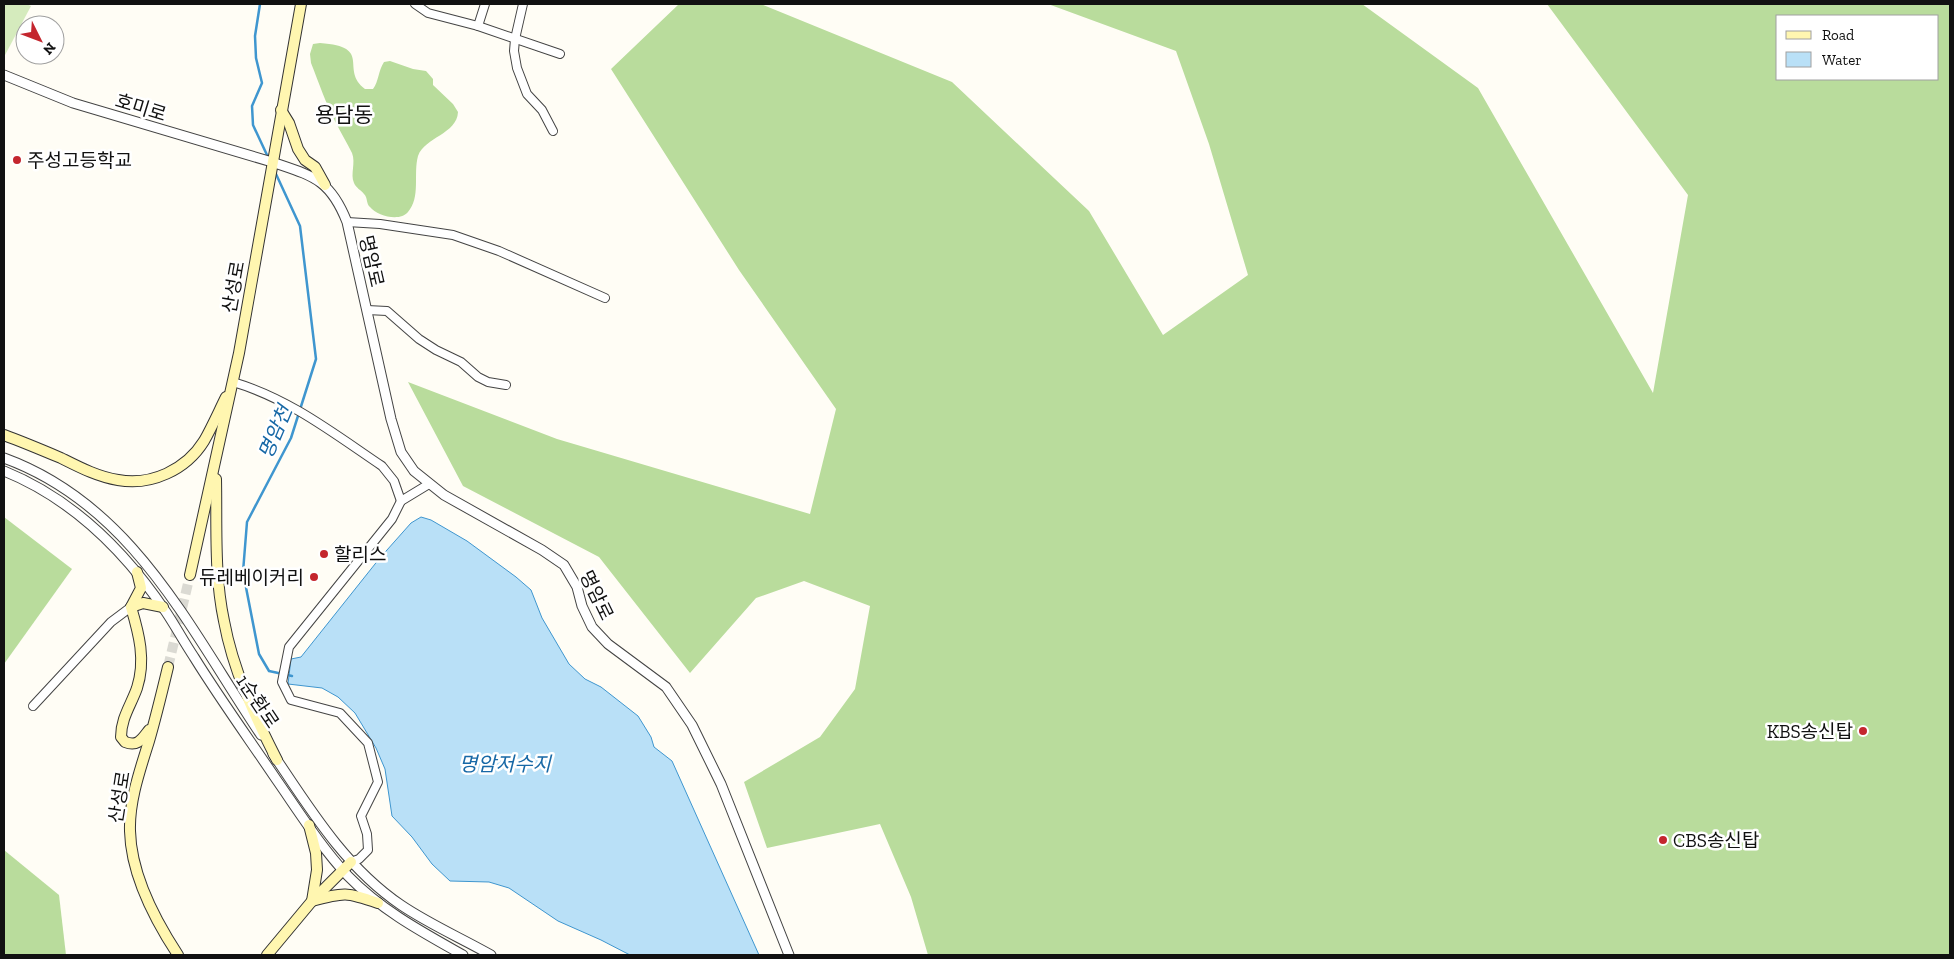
<svg xmlns="http://www.w3.org/2000/svg" width="1954" height="959" font-family="'Zilla Slab','Noto Sans KR',serif">
<rect width="100%" height="100%" fill="#fffdf5"/>
<!-- green -->
<path fill="#d5ebbd" d="M4 4H26L31 6 4 57Z"/>
<!-- forest -->
<g fill="#b9dc9c" fill-rule="evenodd">
<path d="M679 4H761L952 82 1089 211 1163 335 1248 275 1209 144 1176 51 1048 4H1362L1478 88 1653 393 1688 195 1547 4H1950V955H928L911 897 880 824 767 848 744 782 820 737 855 689 870 606 804 581 756 598 690 673 599 557 463 486 408 382 557 439 810 514 836 409 739 270 611 69ZM1778 16H1938V79H1778Z"/>
<path d="M320 43C374 47 339 69 365 89H373C379 81 378 71 384 62L390 61 413 69 426 71 433 79V85L453 104 458 112C457 134 425 137 418 156 413 174 421 197 408 212 400 222 377 216 370 207 366 204 368 198 364 194 361 190 356 188 354 183 350 174 356 163 352 153 347 143 341 133 336 123 326 104 319 83 311 63L310 54 313 44Z"/>
<path d="M4 517 72 569 4 664Z"/>
<path d="M4 850 59 895 66 955H4Z"/>
</g>
<!-- water -->
<path fill="#b9e0f7" stroke="#3f96cf" d="M421 517 431 520 467 541 516 577 531 590 542 618 569 664 585 679 601 687 638 716 651 737 654 747 672 761 759 955H630L601 940 558 921 509 888 489 882 450 881 432 864 412 837 392 816 385 769 376 748 355 713 338 697 322 688 288 684 291 659 301 657 379 559 411 523Z"/>
<g fill="none" stroke-linecap="round" stroke-linejoin="round">
<!-- stream -->
<g stroke="#3f96cf" stroke-width="2.5">
<path d="M260 4 255 36 256 58 262 83 252 106 253 125 267 155"/>
<path d="M276 174 300 226 316 359 291 438 247 522 243 572 259 654 269 671 292 676"/>
</g>
<!-- secondary-tunnel -->
<path stroke="#dbdad3" stroke-width="10" stroke-dasharray="10 5" stroke-linecap="butt" d="M168 667 190 575"/>
<defs>
<g id="minor">
<path d="M415 4 428 13 478 26 560 54"/>
<path d="M523 4 515 39 514 51 517 68 527 94 542 110 553 131"/>
<path d="M478 26 485 4"/>
<path d="M347 222 380 224 453 235 499 251 605 298"/>
<path d="M367 310 387 311 419 339 436 350 461 362 478 377 488 382 506 385"/>
<path d="M233 382C290 399 333 433 382 466L394 481 401 501 429 484"/>
<path d="M33 706 111 622 131 607"/>
<path d="M351 862 359 859 368 850 367 834 361 816 378 782 368 743 340 713 291 700 282 682 289 647 392 519 401 501"/>
</g>
<g id="tertiary">
<path d="M4 75 73 103 272 162C313 176 330 179 347 222L391 419 401 452 414 471 444 495 542 550 564 565 577 587 582 606 592 627 608 644 666 687 692 725 721 784 789 955"/>
<path d="M4 458C133 505 189 628 261 735"/>
<path d="M4 471C73 499 125 551 166 612 176 627 184 642 194 657 220 699 249 739 276 779 299 812 321 847 348 876 381 910 422 932 463 955"/>
<path d="M273 754C310 809 345 867 401 905 429 924 461 938 491 955"/>
</g>
<g id="secondary">
<path d="M281 110 289 123 298 149 305 160 315 167 325 185"/>
<path d="M4 435C23 442 42 450 61 458 79 467 98 477 118 480 151 486 186 470 204 441 212 427 219 411 226 397"/>
<path d="M216 479C217 526 214 574 224 621 233 670 254 715 277 760"/>
<path d="M137 572 141 588 131 607C139 634 146 660 137 688 131 705 121 718 121 737L125 742C138 747 142 739 149 730"/>
<path d="M190 575 239 353 301 4"/>
<path d="M131 607 143 603 163 607"/>
<path d="M168 667C162 692 156 717 149 741 140 770 129 801 130 831 131 875 155 920 178 955"/>
<path d="M309 825 316 853 317 870 312 901C345 892 346 892 378 903"/>
<path d="M267 955 312 901 351 862"/>
</g>
</defs>
<!-- minor casing -->
<use href="#minor" stroke="#444" stroke-width="10"/>
<!-- tertiary casing -->
<use href="#tertiary" stroke="#444" stroke-width="11"/>
<!-- secondary casing -->
<use href="#secondary" stroke="#333" stroke-width="12"/>
<!-- minor -->
<use href="#minor" stroke="#fff" stroke-width="8"/>
<!-- tertiary -->
<use href="#tertiary" stroke="#fff" stroke-width="9"/>
<!-- secondary -->
<use href="#secondary" stroke="#fff6b0" stroke-width="10"/>
</g>
<!-- markers -->
<g fill="#c4262e" stroke="#fff" stroke-width="2">
<circle cx="17" cy="160" r="5"/>
<circle cx="324" cy="554" r="5"/>
<circle cx="314" cy="577" r="5"/>
<circle cx="1863" cy="731" r="5"/>
<circle cx="1663" cy="840" r="5"/>
</g>
<g text-anchor="middle" stroke-width="5" stroke-linejoin="round" paint-order="stroke">
<!-- street labels -->
<g font-size="19" fill="#111" stroke="#fff">
<text transform="translate(141 107) rotate(17)" y="7">호미로</text>
<text transform="translate(372 261) rotate(77)" y="7">명암로</text>
<text transform="translate(233 287) rotate(-80)" y="7">산성로</text>
<text transform="translate(597 595) rotate(64)" y="7">명암로</text>
<text transform="translate(258 701) rotate(56)" y="7">1순환로</text>
<text transform="translate(119 797) rotate(-81)" y="7">산성로</text>
</g>
<!-- poi labels -->
<g font-size="19" fill="#111" stroke="#fff" text-anchor="start">
<text x="27" y="167">주성고등학교</text>
<text x="334" y="561">할리스</text>
<text x="304" y="584" text-anchor="end">듀레베이커리</text>
<text x="1853" y="738" text-anchor="end">KBS송신탑</text>
<text x="1673" y="847">CBS송신탑</text>
</g>
<!-- water labels -->
<g font-size="20" font-style="italic" fill="#1768a6" stroke="#fff">
<text transform="translate(275 432) rotate(-67)" y="7">명암천</text>
<text x="505" y="771">명암저수지</text>
</g>
<!-- quarter labels -->
<g font-size="21" fill="#111" stroke="#fff">
<text x="344" y="122">용담동</text>
</g>
</g>
<!-- border -->
<rect width="1954" height="959" fill="none" stroke="#111111" stroke-width="10"/>
<!-- legend -->
<rect x="1776" y="15" width="162" height="65" fill="#ffffff" stroke="#a0a0a0"/>
<rect x="1786" y="31" width="25" height="8" fill="#fff6b0" stroke="#a0a0a0"/>
<text x="1822" y="40" font-size="15" fill="#111111">Road</text>
<rect x="1786" y="52" width="25" height="15" fill="#b9e0f7" stroke="#a0a0a0"/>
<text x="1822" y="65" font-size="15" fill="#111111">Water</text>
<!-- north arrow -->
<g transform="translate(40 40) rotate(132)"><circle r="24" fill="#ffffff" stroke="#a0a0a0"/>
<path d="M0-4L9 19L0 12L-9 19Z" fill="#c4262e"/>
<text y="-8" font-size="14" font-weight="bold" text-anchor="middle" fill="#111111">N</text>
</g>
</svg>
